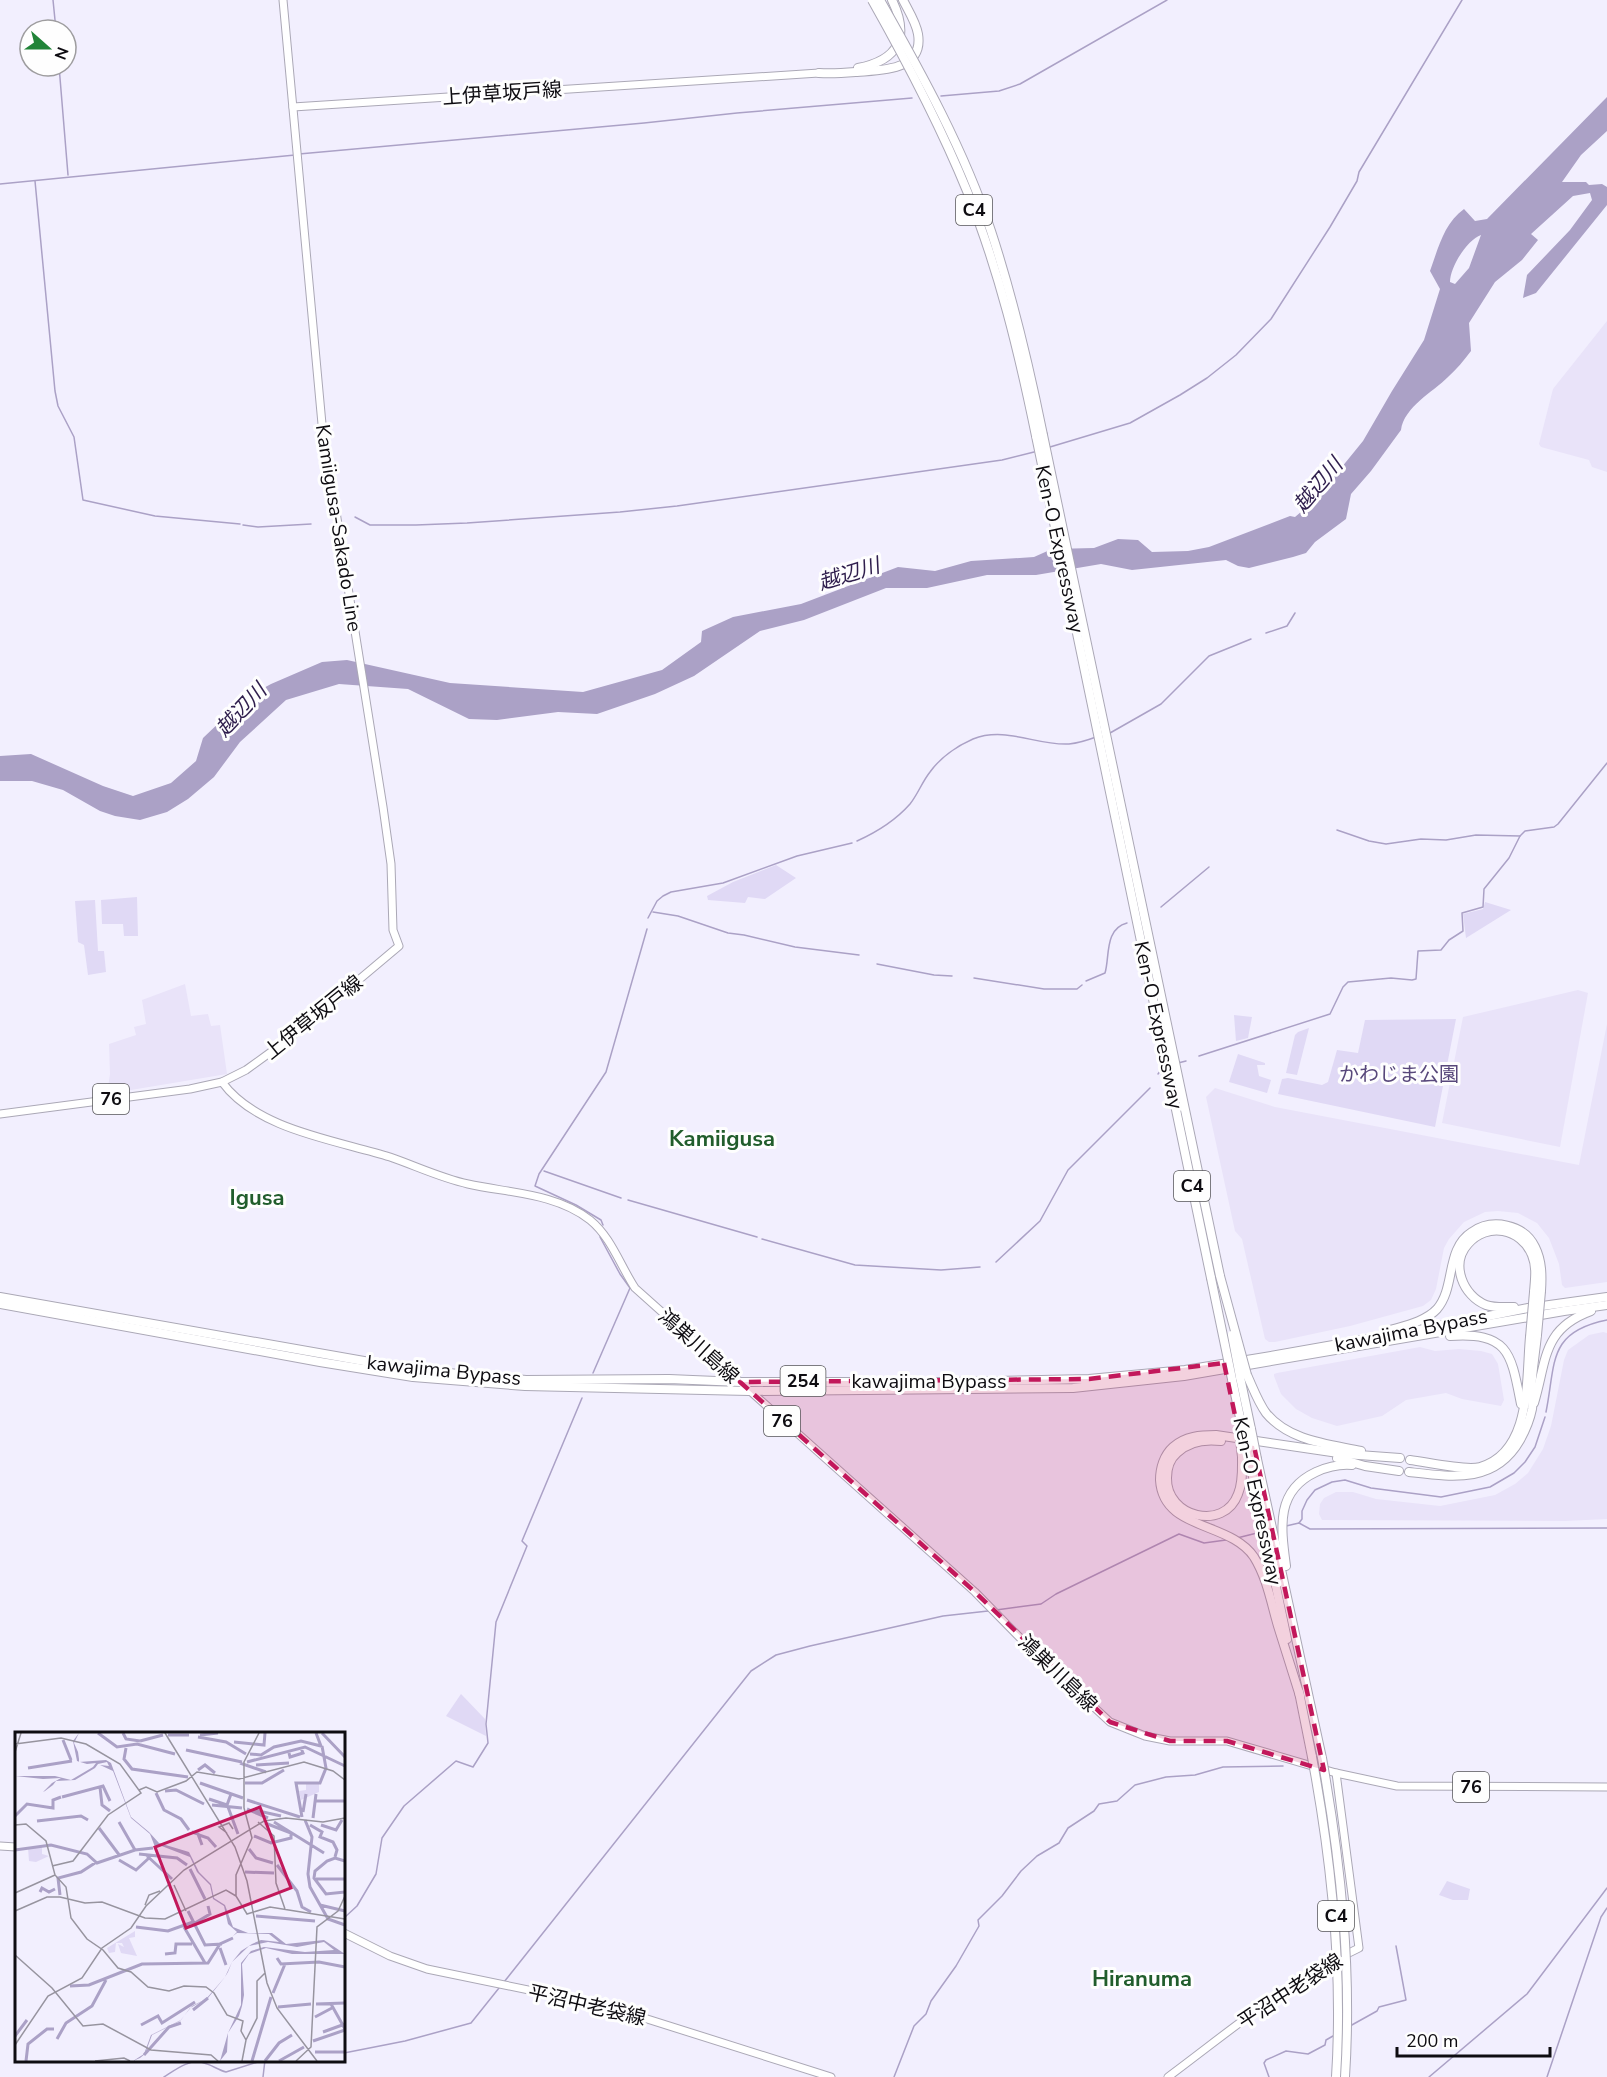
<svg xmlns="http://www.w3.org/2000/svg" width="1607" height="2077" font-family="'Nunito Sans','Noto Sans JP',sans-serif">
<rect width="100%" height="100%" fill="#f2effe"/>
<!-- built -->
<g fill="#e9e3f9">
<path d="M1607 321V472L1592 467 1589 460 1541 447 1539 444 1553 389Z"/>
<path d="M185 984 191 1016 208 1014 211 1026 220 1025 227 1074 107 1094 110 1074 109 1044 136 1035 134 1027 146 1024 142 1000Z"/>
<path d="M1578 990 1588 993 1560 1147 1442 1123 1463 1017Z"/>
<path d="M1607 1024V1282L1565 1288 1562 1285 1559 1264 1549 1238 1537 1223 1518 1213 1498 1211 1485 1212 1464 1222 1449 1239 1444 1248 1436 1289 1431 1300 1423 1306 1350 1326 1275 1342H1269L1265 1339 1242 1239 1235 1231 1206 1097 1215 1088 1275 1107 1579 1165Z"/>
<path d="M1603 1332 1607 1333V1519L1565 1521 1322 1520 1319 1514 1320 1504 1324 1498 1336 1492H1353L1376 1499 1440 1506 1495 1495 1515 1484 1528 1473 1543 1449 1551 1426 1564 1360 1568 1350 1589 1335Z"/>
<path d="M1420 1347 1435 1351 1459 1349 1481 1351 1492 1354 1498 1364 1504 1400 1501 1406 1462 1399 1446 1393 1406 1400 1382 1416 1337 1426 1312 1418 1296 1409 1281 1394 1274 1376V1374L1277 1373Z"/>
</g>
<!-- green -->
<g fill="#e0d9f5">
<path d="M776 865 796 878 765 899 748 897 745 903 708 900 707 896 733 882Z"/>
<path d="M137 897 138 936H124L123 924H102L101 900Z"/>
<path d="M95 900 98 951H104L106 972 88 975 84 945 78 942 75 901Z"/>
<path d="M1485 902 1511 910 1466 938 1463 914 1483 909Z"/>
<path d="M1234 1015 1252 1017 1248 1038 1236 1041Z"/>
<path d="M1456 1019 1435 1127 1278 1094 1282 1079 1288 1078 1322 1085 1328 1082 1337 1050 1358 1053 1365 1020Z"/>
<path d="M1309 1028 1297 1075 1286 1073 1295 1035 1298 1032Z"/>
<path d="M1238 1054 1265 1063V1065H1257L1259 1076 1271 1080 1267 1093 1229 1082Z"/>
<path d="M461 1694 485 1719 486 1736 446 1716Z"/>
<path d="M1447 1881 1470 1889 1468 1900H1453L1439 1895Z"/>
</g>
<!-- water -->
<path fill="#aba1c6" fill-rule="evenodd" d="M1607 97V131L1581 155 1562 182H1586L1589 185 1602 184 1607 187V205L1536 293 1523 298 1527 275 1570 230 1592 200 1590 193 1573 196 1531 234 1538 240 1522 260 1495 282 1469 323 1471 351C1464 360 1457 369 1448 377 1433 392 1404 407 1401 430L1371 471 1351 494 1346 519 1315 542 1306 553 1293 557 1249 568 1238 566 1226 560 1132 570 1101 564 1036 575H987L927 588H886L804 620 760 631 694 676 655 694 597 714 558 712 497 720 469 719 408 689 339 684 286 700 240 742 214 777 188 799 167 812 140 820 115 816 100 811 63 790 32 781H0V756L31 754 103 786 133 796 171 783 196 761 203 738 245 698 271 684 322 662 347 660 450 683 583 692 662 670 701 642 702 631 733 617 801 604 898 567 935 571 971 561 1034 557 1052 549 1094 548 1118 539 1138 540 1152 552 1188 551 1209 547 1290 516 1295 517 1315 500 1363 441 1392 391 1424 340 1440 289 1430 271C1438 249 1444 223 1464 209L1475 221 1487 219ZM1481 235 1469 268 1455 284 1450 282C1450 267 1467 240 1481 235Z"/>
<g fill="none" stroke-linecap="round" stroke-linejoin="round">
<!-- stream -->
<g stroke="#aba1c6" stroke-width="1.5">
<path d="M53 0 56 30"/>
<path d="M59 66 68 175"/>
<path d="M941 96 999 91 1020 84 1167 0"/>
<path d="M299 154 644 123 737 113 912 98"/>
<path d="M35 181 55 391 58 406 74 437 83 500 155 516 240 524"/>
<path d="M0 184 295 155"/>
<path d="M1050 447 1130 423 1180 395 1207 378 1236 355 1271 319 1330 227 1357 181 1359 172 1462 0"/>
<path d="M355 517 370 525H416L467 523 620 512 677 506 1002 460 1034 452"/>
<path d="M243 525 258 527 311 524"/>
<path d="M1266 633 1287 626 1295 613"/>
<path d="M1110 733 1161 704 1209 656 1251 639"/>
<path d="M1337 830 1369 841 1386 844 1421 839 1446 840 1476 835 1520 836 1525 831 1554 827 1558 824 1607 763"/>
<path d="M857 841C877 832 895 821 910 804 918 794 922 782 930 772 940 758 957 746 973 739 1006 726 1037 746 1069 744 1079 743 1088 740 1096 737"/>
<path d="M1161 907 1209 867"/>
<path d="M653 912 678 916 728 933 744 935 795 947 859 955"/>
<path d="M648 918 657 901 663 896 671 892 723 883 797 856 852 843"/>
<path d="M877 964 934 975 952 976"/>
<path d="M974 978 1044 989H1077L1082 985"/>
<path d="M1086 981 1105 973C1110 957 1104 929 1127 923"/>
<path d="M1199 1056 1330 1014 1343 987 1348 982 1391 978 1412 980 1416 979 1418 951 1441 950 1449 940 1463 931 1462 913 1483 907 1484 889 1509 858 1520 836"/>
<path d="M1178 1063 1186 1061"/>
<path d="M1158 1074 1164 1066"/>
<path d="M544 1171 621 1198"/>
<path d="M628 1200 757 1237"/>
<path d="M603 1225 601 1220 576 1205 535 1186 539 1174 606 1072 647 929"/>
<path d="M762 1239 855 1265 941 1270 980 1267"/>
<path d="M996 1262 1040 1221 1068 1170 1150 1088"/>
<path d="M593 1373 630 1288 620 1274 600 1237"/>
<path d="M1546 1412C1556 1363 1547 1332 1607 1320"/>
<path d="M1299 1523 1302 1519V1511L1307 1500 1315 1490 1332 1482 1345 1480 1371 1488 1441 1497 1490 1487 1514 1473 1525 1462 1535 1447 1545 1417"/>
<path d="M1286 1526 1299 1523 1310 1529 1607 1528"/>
<path d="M1237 1538 1261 1532"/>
<path d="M996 1610 1041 1604 1056 1594 1179 1534 1204 1543 1226 1540"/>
<path d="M344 1918 357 1906 376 1874 382 1838 404 1806 456 1761 473 1767 488 1743 486 1724 496 1622 527 1546 522 1541 582 1398"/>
<path d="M504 1982 751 1671 776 1655 810 1646 943 1616 988 1611"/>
<path d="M1350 2026 1377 2011 1379 2007 1406 2000 1396 1946"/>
<path d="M344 2053 405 2041 471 2023 499 1988"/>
<path d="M164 2077C175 2070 190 2058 204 2063 212 2065 218 2070 226 2072L264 2060"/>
<path d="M263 2077 265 2060"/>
<path d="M894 2077 914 2026 926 2014 931 2001 956 1966 979 1926 978 1920 1002 1896 1021 1871 1037 1856 1059 1843 1068 1828 1094 1811 1099 1804 1117 1801 1135 1785 1166 1777 1195 1775 1223 1767 1283 1766"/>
<path d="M1269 2077 1264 2063 1266 2060 1286 2051 1308 2054 1325 2045 1326 2040 1333 2036"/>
<path d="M1429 2077 1527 1994 1607 1888"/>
<path d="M1547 2077 1601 1917 1607 1908"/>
</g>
<defs>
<g id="major">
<path d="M293 107 819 73"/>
<path d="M222 1082C257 1130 336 1140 390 1157 416 1166 441 1178 468 1184 508 1193 556 1193 590 1220 611 1237 620 1265 635 1288L975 1592 1027 1645 1110 1722 1145 1736 1170 1741H1227L1336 1773 1397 1786 1607 1787"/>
<path d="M0 1114 190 1089 222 1082 246 1070 286 1041 399 946 393 930 391 864 383 807 322 424 283 0"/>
<path d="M0 1846 16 1847"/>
<path d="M344 1933 390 1956 427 1969 606 2006 831 2077"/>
<path d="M1168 2077C1230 2031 1288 1981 1359 1948L1336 1773"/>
</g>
<g id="highway">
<path d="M858 68C899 60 910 37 892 0"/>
<path d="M819 73C832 74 844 73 857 72 881 70 924 71 918 34 916 22 908 10 903 0"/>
<path d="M1043 435 1220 1276"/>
<path d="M1036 436 1211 1278"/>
<path d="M0 1297 415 1370 526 1380 669 1379 740 1382H953L1089 1379 1185 1370 1259 1358 1424 1329 1528 1308 1607 1297"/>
<path d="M0 1304 320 1362 413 1377 525 1386 749 1391 1073 1388 1184 1376 1564 1311 1607 1305"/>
<path d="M1514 1307C1506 1307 1494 1308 1486 1305 1463 1296 1450 1264 1468 1244 1487 1222 1521 1228 1532 1255 1537 1267 1535 1279 1534 1292"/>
<path d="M1387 1331C1403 1326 1425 1322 1437 1309 1456 1287 1445 1249 1472 1232 1492 1218 1524 1224 1535 1247 1542 1261 1542 1276 1541 1291"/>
<path d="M1450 1336C1509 1332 1511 1353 1521 1404"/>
<path d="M1247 1375C1253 1388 1258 1402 1266 1413 1289 1441 1328 1444 1361 1451"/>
<path d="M1240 1377 1251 1429"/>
<path d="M1232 1379 1242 1427"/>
<path d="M1534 1403C1547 1360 1542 1329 1591 1311"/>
<path d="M1221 1441C1204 1439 1189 1441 1177 1453 1170 1459 1167 1469 1167 1478 1166 1517 1224 1532 1238 1494 1243 1482 1242 1469 1242 1457"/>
<path d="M1249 1458 1287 1639"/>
<path d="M1337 1458 1365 1466 1399 1471"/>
<path d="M1257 1459 1322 1758"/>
<path d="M1410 1460C1427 1462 1465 1471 1480 1467 1532 1452 1526 1379 1530 1337"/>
<path d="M1409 1472C1452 1477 1495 1484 1520 1440 1525 1431 1530 1419 1532 1409 1533 1403 1531 1397 1531 1391 1532 1372 1535 1354 1537 1335"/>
<path d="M1286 1566C1281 1528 1275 1491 1316 1472 1327 1467 1340 1464 1352 1465"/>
<path d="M1299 1692 1312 1757"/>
<path d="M1300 1696C1293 1673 1285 1649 1278 1626 1271 1602 1267 1578 1254 1557 1230 1521 1163 1531 1160 1480 1160 1468 1164 1455 1173 1447 1185 1436 1201 1435 1216 1435L1345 1454 1400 1458"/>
</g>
</defs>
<!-- major casing -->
<use href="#major" stroke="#aba8b6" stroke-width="9"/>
<!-- highway casing -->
<use href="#highway" stroke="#aba8b6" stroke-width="10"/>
<!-- major -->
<use href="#major" stroke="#fff" stroke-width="7"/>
<!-- highway -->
<use href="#highway" stroke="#fff" stroke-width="8"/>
<defs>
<g id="highway-bridge">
<path d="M872 0C907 62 940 125 967 191 999 270 1019 353 1036 436"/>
<path d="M880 0C922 74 964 150 991 231 1013 298 1029 366 1043 435"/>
<path d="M1220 1276 1247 1375"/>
<path d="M1211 1278 1232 1379"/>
<path d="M1232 1335 1240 1377"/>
<path d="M1537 1335 1541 1291"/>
<path d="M1530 1337 1534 1292"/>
<path d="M1242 1427 1249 1458"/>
<path d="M1251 1429 1257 1459"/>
<path d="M1240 1439 1242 1457"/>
<path d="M1312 1757C1332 1863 1343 1969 1336 2077"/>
<path d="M1322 1758C1341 1864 1352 1969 1345 2077"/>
</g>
</defs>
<!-- highway-bridge casing -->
<use href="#highway-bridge" stroke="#aba8b6" stroke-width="10" stroke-linecap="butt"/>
<!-- highway-bridge -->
<use href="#highway-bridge" stroke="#fff" stroke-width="8"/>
</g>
<!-- marked area -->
<path fill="#c2185b" fill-opacity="0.2" stroke="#c2185b" stroke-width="4.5" stroke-dasharray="12 8" stroke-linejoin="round" d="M1224 1363 1241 1444 1254 1446 1324 1770 1227 1741H1170L1110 1722 975 1592 740 1382 1089 1379Z"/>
<g text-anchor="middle" stroke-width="6" stroke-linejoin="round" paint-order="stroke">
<!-- shield labels -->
<g fill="#fefefe" stroke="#565558" stroke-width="1.5">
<rect x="956" y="195" width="36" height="30" rx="4.5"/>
<rect x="93" y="1084" width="36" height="30" rx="4.5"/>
<rect x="1174" y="1171" width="36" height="30" rx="4.5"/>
<rect x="780.5" y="1366" width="45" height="30" rx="4.5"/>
<rect x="764" y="1406" width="36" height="30" rx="4.5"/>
<rect x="1453" y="1772" width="36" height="30" rx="4.5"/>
<rect x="1318" y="1901" width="36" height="30" rx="4.5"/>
</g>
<g font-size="18" font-weight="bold" fill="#0e0c11">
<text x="974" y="216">C4</text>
<text x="111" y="1105">76</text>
<text x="1192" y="1192">C4</text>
<text x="803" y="1387">254</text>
<text x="782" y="1427">76</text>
<text x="1471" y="1793">76</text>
<text x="1336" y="1922">C4</text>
</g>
<!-- street labels -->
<g font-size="20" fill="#0e0c11" stroke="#fefefe">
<text transform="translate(502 93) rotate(-4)" y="7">上伊草坂戸線</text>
<text transform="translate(339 528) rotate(81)" y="7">Kamiigusa-Sakado Line</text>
<text transform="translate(1060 549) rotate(78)" y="7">Ken-O Expressway</text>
<text transform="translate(313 1017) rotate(-39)" y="7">上伊草坂戸線</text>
<text transform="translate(1159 1025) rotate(78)" y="7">Ken-O Expressway</text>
<text transform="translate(1411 1330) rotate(-11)" y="7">kawajima Bypass</text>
<text transform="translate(699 1346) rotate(42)" y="7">鴻巣川島線</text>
<text transform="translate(444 1370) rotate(6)" y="7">kawajima Bypass</text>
<text x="929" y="1388">kawajima Bypass</text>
<text transform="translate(1258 1501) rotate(78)" y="7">Ken-O Expressway</text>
<text transform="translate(1058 1673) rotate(44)" y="7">鴻巣川島線</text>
<text transform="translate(1290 1991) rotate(-33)" y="7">平沼中老袋線</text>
<text transform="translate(587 2005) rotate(13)" y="7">平沼中老袋線</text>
</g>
<!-- park labels -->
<g font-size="20" fill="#58487b" stroke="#fefefe">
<text x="1399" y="1081">かわじま公園</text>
</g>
<!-- water labels -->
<g font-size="21" font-style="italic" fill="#2f1e4d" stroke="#fefefe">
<text transform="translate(1318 485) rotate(-50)" y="7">越辺川</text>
<text transform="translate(849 574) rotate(-17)" y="7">越辺川</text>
<text transform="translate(241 710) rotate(-47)" y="7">越辺川</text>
</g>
<!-- quarter labels -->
<g font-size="22" font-weight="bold" fill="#215d2c" stroke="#fefefe">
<text x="722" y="1146">Kamiigusa</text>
<text x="257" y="1205">Igusa</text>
<text x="1142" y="1986">Hiranuma</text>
</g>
</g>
<!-- overview -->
<g transform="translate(15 1732)">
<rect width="330" height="330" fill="#f2effe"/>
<path d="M291 52H304V60L286 68 284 59 291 58ZM27 114V122L34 124 21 130 14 129 13 116ZM120 199V205L114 206 122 224 106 221 103 212 109 215 107 211H101L100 220 94 221 92 216Z" fill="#e0d9f5"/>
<path d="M64 1 59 11 63 20 64 27V30L91 28 96 31 116 85 134 100 144 111 174 120 184 140 196 152 199 166 210 173 218 195 233 201H257L271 212 309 208 330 222H277L251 216 234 222 227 232 229 263 227 274 224 284 213 301 212 320 205 329 213 301 226 273V231L236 219 249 215 290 220 319 218 309 210 282 215 253 210 234 214 217 230 213 240 210 245 193 266 177 274 165 289 137 303 130 322 125 326 118 329 129 322 136 303 166 288 175 276 191 267 210 245 217 230 226 219 237 212 246 208 264 210 254 202 222 201 218 204 222 200 213 192 209 174 198 167 195 153 182 140 175 125 144 113 140 115 135 102 116 86 98 39 85 33 94 34 92 30 83 32 80 36 60 48 41 49 38 53 30 59 0 74 28 60 37 51 46 46 28 47 0 44H40L56 48 78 35 81 31 72 32 62 29 58 9Z" fill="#aba1c6"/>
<path fill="none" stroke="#aba1c6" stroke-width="3" d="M83 1 102 15 122 12 160 22M108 1 111 7 125 9M307 1 330 25M153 3H174M185 3 203 1M183 5 211 10 231 22M48 8 56 28M125 9 148 3M219 10 249 13 250 1M111 16 109 27 117 37 173 45M171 18 227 30M274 21 275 25 288 21 286 16M235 22 246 23 259 15 286 9 306 14 301 1M232 30 290 15 330 34M225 31 251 40M241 33 274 31M13 36 57 29M183 38 190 33 200 41M185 51 228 66M230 51H247L269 38M85 55 87 73 95 79M150 59 161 58 189 72M141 61 149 78 166 87 174 98M47 65 88 54 95 69M194 67 212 73 216 62M232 68 285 85M299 69H330M197 73 227 76M213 75 223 102M232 77 253 86M239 78 266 84M288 80 291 62M0 84 12 72 38 76V68L46 65M287 85 281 51H305L311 36 307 14M298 86 301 62M290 88 297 105 293 142 295 155 313 187 330 193M22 89 66 84 73 88M104 90 120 118M259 90 309 121M295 93 307 100 305 105 318 110 322 118 320 125M306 93 321 98 327 88M84 96 105 124M177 100 183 102 187 113M184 103 193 106 201 115M239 104 256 111 276 106V101L250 91M234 117 241 126 258 131M0 118 36 113 72 122 82 131 120 118 138 116M124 122 162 126 172 133M130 122 157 147M104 128 121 138 134 126M330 129 320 126 312 129 300 139 299 146 311 162 330 160M262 133 282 159 287 175 296 180M175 137 190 167M230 140 259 141M301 147H330M25 160 27 156 34 160 40 157M45 163 43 146 66 140 80 131M305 173 330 179M173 179 190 213 207 212M241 184 300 189M180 191 195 182 193 174M121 195 153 199 178 190M169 195 190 231M205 216 211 233M150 222 160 221 161 212H177M262 226 266 232 304 230 330 235M55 254 74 253 127 232 193 231 205 212 218 206M258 261 270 232M301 272 330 271M316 272 330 297M263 275 296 272M178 278 193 266M300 285 317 276M126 293 143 284 147 291 180 270M308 300 330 292M0 304 12 288M42 307 51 291 77 274 91 248M298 309 330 298M300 320H330M129 323 154 295 166 291M11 329 13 312 32 297H39M237 329 256 265M250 329 264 311 277 303M264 329 289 315"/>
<path fill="none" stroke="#97949f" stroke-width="1.5" d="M150 1 220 115 232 149 252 251 262 276 302 329M244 1 229 30V76L237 106 221 143V164L232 182 255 175 330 187M0 12 46 6 71 12 105 32 126 61 93 83 58 129 37 134M0 20 6 1M124 58 131 55 142 60 171 49 182 40 224 47 289 30 318 39 330 48M243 90 259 104 261 151 270 177M0 93 11 92 31 109 40 143 51 155 56 186 72 207 88 218 103 236 116 240 133 255 154 259 169 254 191 255 199 261 212 283 228 289 226 299 231 308M212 101 204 95 214 91 218 97M159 153 171 179M0 161 40 143M130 173 134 163 145 159M0 179 32 165H45L70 171 87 170 130 186 150 187 211 158 221 164M0 223 37 256 68 294 88 292 136 318 196 323 203 329M0 313 33 264 67 246 87 216 116 196 131 174 169 138 249 89 271 86 308 90 330 86M80 329 109 326 115 329M227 329 231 308 242 286V249L250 241M281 329 296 315 302 195 323 179 330 164"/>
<path fill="#c2185b" fill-opacity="0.15" stroke="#c2185b" stroke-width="3" d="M245 75 276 156 171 196 140 115Z"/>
<rect width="330" height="330" fill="none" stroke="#0e0c11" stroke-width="3"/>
</g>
<!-- north arrow -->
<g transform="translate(48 48) rotate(111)"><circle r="28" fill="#fefefe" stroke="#9e9d9f" stroke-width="1.5"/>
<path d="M0-4.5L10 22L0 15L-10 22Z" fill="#218438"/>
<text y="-9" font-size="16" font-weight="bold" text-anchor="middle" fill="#0e0c11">N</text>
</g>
<!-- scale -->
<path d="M1397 2047v9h153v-9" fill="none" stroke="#0e0c11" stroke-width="3"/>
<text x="1406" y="2047" font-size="18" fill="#0e0c11" stroke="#fefefe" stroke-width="4.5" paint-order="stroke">200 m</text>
</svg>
